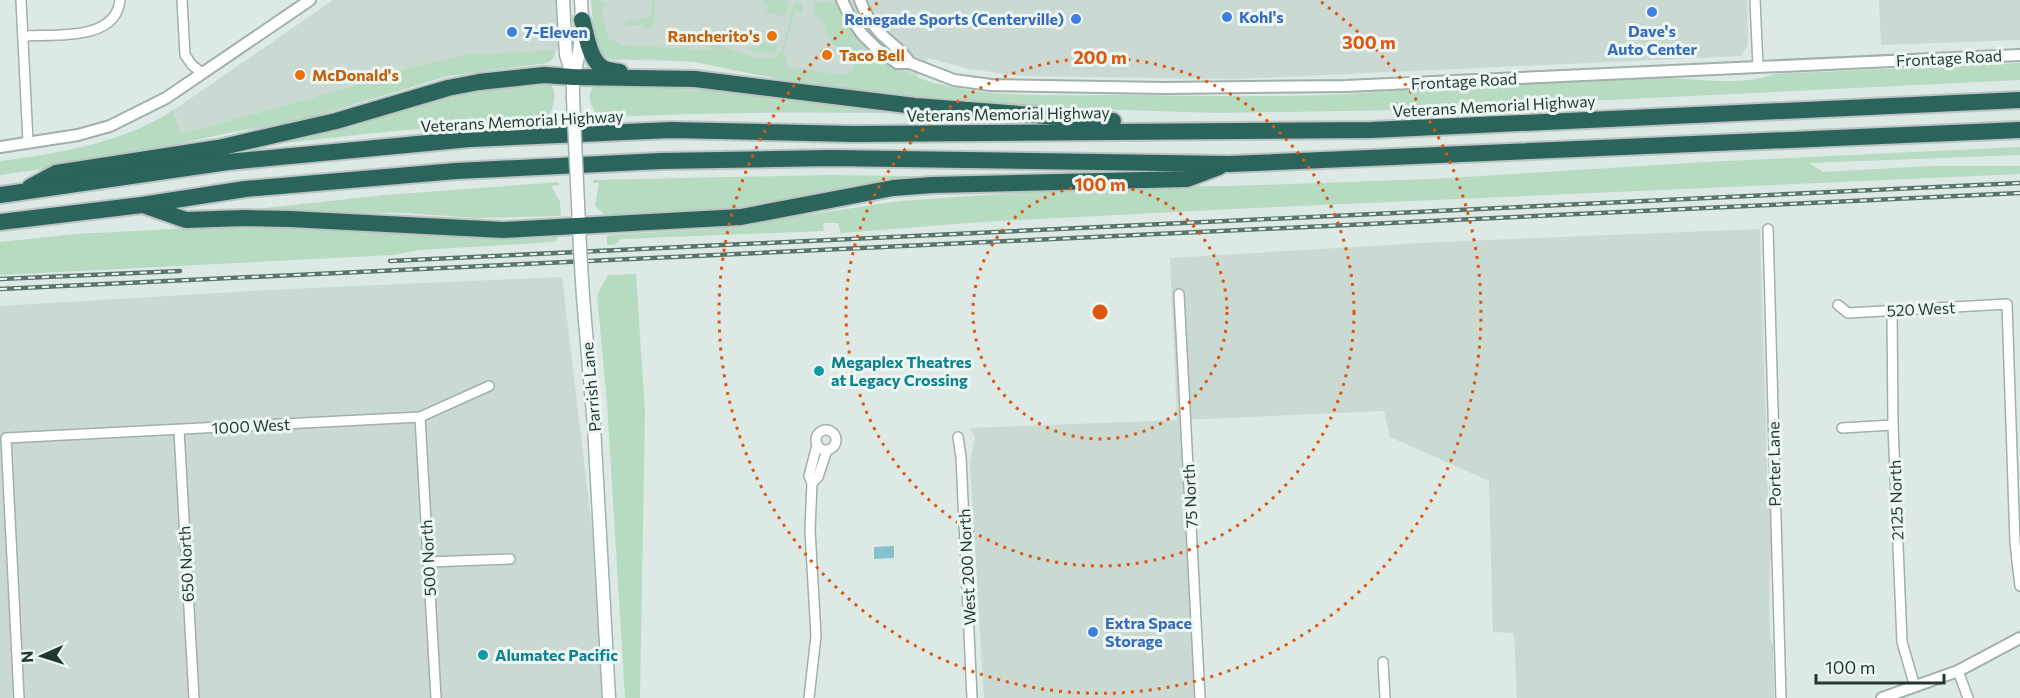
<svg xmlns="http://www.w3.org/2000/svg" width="2020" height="698" font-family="Commissioner,sans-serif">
<rect width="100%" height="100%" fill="#dde9e4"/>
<!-- built -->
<g fill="#cbd9d3">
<path d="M333 0H558L560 50 470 55 367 82 181 134 174 110Z"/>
<path d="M591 0H1747L1748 45 1741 56 1238 79 1020 76 969 69 928 58 907 95 784 80 695 62 609 59 602 54 595 39Z"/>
<path d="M1879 0H2020V40L1881 45Z"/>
<path d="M1760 229 1768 499 1772 507 1773 539 1770 566 1769 603 1770 638 1773 645 1774 698H1517L1514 633 1493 632 1489 481 1390 437 1384 411 1182 420 1198 698H984L970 464 975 437 970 428 1177 420 1170 258 1439 242Z"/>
<path d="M562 277 597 570 603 698H0V306L267 290Z"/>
</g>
<!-- green -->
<g fill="#b6dbc1">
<path d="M591 0H600L601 3H608V5L601 7 608 38 622 45 709 50 712 41C728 49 760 63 777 57L782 50 794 3H803L802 12 795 11 783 54 786 56V67L845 75C869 63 838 50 830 41 825 35 826 25 821 19 819 17 816 16 814 14L815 3 835 1C841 8 843 17 848 25 863 45 882 59 904 71 963 102 1062 94 1128 95 1222 96 1317 99 1410 89 1492 86 1574 81 1656 78 1694 77 1738 88 1774 74L2020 63V80L1402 110 1218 113 1059 108 941 99 830 86 784 80 695 62 653 59 614 60 605 57 599 51 595 39Z"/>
<path d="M652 0H655V23L653 27 644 28V25H625V22C640 17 654 24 652 0Z"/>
<path d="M762 0H783L789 3 785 17 766 12 768 6Z"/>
<path d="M761 42 778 47 775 52 771 54 750 50 749 47 759 48Z"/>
<path d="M556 50 554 58 547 63 448 76 296 122 277 125 233 132 145 151 71 165 0 175V161C55 154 127 142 173 110L181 134 353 86 412 67 466 55Z"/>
<path d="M660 82 951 115C831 111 710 112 590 118V114H596C591 103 585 95 595 86Z"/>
<path d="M510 83H550C559 94 553 105 549 117H556V120L403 130 265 145 416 101Z"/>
<path d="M2020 147V155L1809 163 1823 172 1931 166H2020V174L1231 209 981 222 841 233 838 223H823L824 231 621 239 615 245H607V236L610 235 711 229 900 201 1101 187 1232 186 1431 179 1706 162Z"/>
<path d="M827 175 985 177 884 183 744 209 607 217 595 206 599 183H593V180Z"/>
<path d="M559 182V185L551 186 560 202 561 215 558 216 475 218 407 213 229 212 385 195Z"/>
<path d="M264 224 387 230 475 238 504 239 558 237 555 242 419 250 393 255 0 275V242L76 234Z"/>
<path d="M636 274 645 412 640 698H625L607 403 597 295 608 275Z"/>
</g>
<!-- water -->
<path fill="#84c1cf" d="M894 546V558L874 559V547Z"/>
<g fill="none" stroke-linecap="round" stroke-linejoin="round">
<defs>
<g id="minor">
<path d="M21 0 28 142"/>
<path d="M182 0 185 55 192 65 202 73"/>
<path d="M1755 0 1758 67"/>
<path d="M23 36C53 34 116 42 120 0"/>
<path d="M1768 229 1781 698"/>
<path d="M1179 294 1200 698"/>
<path d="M1838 305 1848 313 2007 304 2015 543 2020 586"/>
<path d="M1892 310 1893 425 1902 642 1915 687"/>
<path d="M420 417 436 698"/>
<path d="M1842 428 1893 425"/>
<circle cx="826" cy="440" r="10"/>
<path d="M179 430 194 698"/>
<path d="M958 437 961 457 972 698"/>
<path d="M812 483 818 477 827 450"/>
<path d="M428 562 510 559"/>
<path d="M1383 662 1385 698"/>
<path d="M1958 671 1968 698"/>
<path d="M19 698 6 438 420 417 489 386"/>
<path d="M809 698 816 636 810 530 812 483 809 476 817 445"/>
</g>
<g id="tertiary">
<path d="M842 0 849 15 862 34 876 48 897 63H910L954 80 991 85 1163 88 1346 86 2020 55"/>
<path d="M860 0C864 12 871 23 880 33 891 44 901 49 910 63"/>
<path d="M0 147 78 135 110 126 166 98 310 0"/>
<path d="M1882 698 1958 671 2020 638"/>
</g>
<g id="secondary">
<path d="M563 0 566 55 573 77V98"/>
<path d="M573 77C581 52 583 27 581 0"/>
<path d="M578 204 580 248"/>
<path d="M583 297 594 426 609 698"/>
</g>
<g id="motorway">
<path d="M582 20C587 35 589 62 605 69 610 71 616 71 620 72"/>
<path d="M30 187 56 173 218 148 336 121 448 88 479 82 544 75 573 77 695 79 915 106 1113 121"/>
<path d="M0 195 228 162 470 139 671 130 854 134 1371 130 2020 100"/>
<path d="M143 205 186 220 244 218 290 219 503 230 741 217 893 188 932 185 1187 179 1219 167"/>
<path d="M0 222 142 205 245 189 456 171 661 161 830 158 1229 164 2020 130"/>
</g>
</defs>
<!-- minor casing -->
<use href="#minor" stroke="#a0b0ab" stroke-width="12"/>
<!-- tertiary casing -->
<use href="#tertiary" stroke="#a0b0ab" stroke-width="14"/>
<!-- secondary casing -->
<use href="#secondary" stroke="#9db5ad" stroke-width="15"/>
<!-- motorway casing -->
<use href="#motorway" stroke="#bcc3c2" stroke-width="20"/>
<!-- minor -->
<use href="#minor" stroke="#fff" stroke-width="9"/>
<!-- tertiary -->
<use href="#tertiary" stroke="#fff" stroke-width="10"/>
<!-- secondary -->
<use href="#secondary" stroke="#fff" stroke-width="12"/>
<!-- motorway -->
<use href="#motorway" stroke="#2b645a" stroke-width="16"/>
<defs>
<g id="rail">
<path d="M390 261 2020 183"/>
<path d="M0 279 180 271"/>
<path d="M0 289 2020 193"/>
</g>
</defs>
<!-- rail casing -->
<use href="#rail" stroke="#59746e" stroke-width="4.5"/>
<!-- rail -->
<use href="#rail" stroke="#edf6f2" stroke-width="2" stroke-dasharray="7" stroke-linecap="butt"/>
<defs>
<g id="secondary-bridge">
<path d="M573 98 578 204"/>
<path d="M580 248 583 297"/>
</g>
</defs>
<!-- secondary-bridge casing -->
<use href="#secondary-bridge" stroke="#9db5ad" stroke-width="15" stroke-linecap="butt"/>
<!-- secondary-bridge -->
<use href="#secondary-bridge" stroke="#fff" stroke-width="12"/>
</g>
<!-- distance rings -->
<g fill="none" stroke="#de570e" stroke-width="3" stroke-dasharray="3 6">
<circle cx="1100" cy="312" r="127"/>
<circle cx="1100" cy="312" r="254"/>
<path d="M1321 2A381 381 0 1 1 879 2"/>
</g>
<!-- markers -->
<g fill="#3f7fe0" stroke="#edf6f2" stroke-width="2">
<circle cx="1652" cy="12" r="6"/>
<circle cx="1227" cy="17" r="6"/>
<circle cx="1076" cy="19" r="6"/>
<circle cx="512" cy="32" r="6"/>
<circle cx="1093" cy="632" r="6"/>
</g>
<g fill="#e8710a" stroke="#edf6f2" stroke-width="2">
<circle cx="772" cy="36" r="6"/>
<circle cx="827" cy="55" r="6"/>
<circle cx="300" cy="75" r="6"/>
</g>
<g fill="#0f9aa8" stroke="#edf6f2" stroke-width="2">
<circle cx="819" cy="371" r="6"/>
<circle cx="483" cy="655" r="6"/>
</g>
<g text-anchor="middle" stroke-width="6" stroke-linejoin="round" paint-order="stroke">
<!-- shop labels -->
<g font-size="16" font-weight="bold" fill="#366cbe" stroke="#edf6f2" text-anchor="start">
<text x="1239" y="23">Kohl's</text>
<text x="1064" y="25" text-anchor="end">Renegade Sports (Centerville)</text>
<text x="1652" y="37" text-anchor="middle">Dave's<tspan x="1652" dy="18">Auto Center</tspan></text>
<text x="524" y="38">7-Eleven</text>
<text x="1105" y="629">Extra Space<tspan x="1105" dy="18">Storage</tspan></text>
</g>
<!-- food labels -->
<g font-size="16" font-weight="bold" fill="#c56008" stroke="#edf6f2" text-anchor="start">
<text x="760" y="42" text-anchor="end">Rancherito's</text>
<text x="839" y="61">Taco Bell</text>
<text x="312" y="81">McDonald's</text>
</g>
<!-- street labels -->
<g font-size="16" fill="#1f3832" stroke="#edf6f2">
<text transform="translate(1949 58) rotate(-3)" y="6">Frontage Road</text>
<text transform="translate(1464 81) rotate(-3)" y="6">Frontage Road</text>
<text transform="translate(1494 106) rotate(-3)" y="6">Veterans Memorial Highway</text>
<text transform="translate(1008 114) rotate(-1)" y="6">Veterans Memorial Highway</text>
<text transform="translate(522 121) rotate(-3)" y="6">Veterans Memorial Highway</text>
<text transform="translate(1921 309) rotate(-3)" y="6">520 West</text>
<text transform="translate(591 387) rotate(-95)" y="6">Parrish Lane</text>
<text transform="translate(251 426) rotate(-3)" y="6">1000 West</text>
<text transform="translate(1774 464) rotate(-91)" y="6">Porter Lane</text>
<text transform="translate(1190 496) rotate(-93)" y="6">75 North</text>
<text transform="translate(1896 500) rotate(-92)" y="6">2125 North</text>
<text transform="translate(428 558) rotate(-93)" y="6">500 North</text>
<text transform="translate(186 564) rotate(-93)" y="6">650 North</text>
<text transform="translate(967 567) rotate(-93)" y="6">West 200 North</text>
</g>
<!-- culture labels -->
<g font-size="16" font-weight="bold" fill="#0d838f" stroke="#edf6f2" text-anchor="start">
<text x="831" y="368">Megaplex Theatres<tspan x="831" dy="18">at Legacy Crossing</tspan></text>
<text x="495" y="661">Alumatec Pacific</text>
</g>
</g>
<circle cx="1100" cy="312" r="9" fill="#de570e" stroke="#edf6f2" stroke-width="3"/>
<g font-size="18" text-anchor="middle" font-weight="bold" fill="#de570e" stroke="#edf6f2" stroke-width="6" stroke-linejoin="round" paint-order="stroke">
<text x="1369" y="49">300 m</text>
<text x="1100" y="64">200 m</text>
<text x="1100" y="191">100 m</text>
</g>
<!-- north arrow -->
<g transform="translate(42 656) rotate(267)" stroke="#edf6f2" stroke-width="4.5" paint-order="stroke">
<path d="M0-4.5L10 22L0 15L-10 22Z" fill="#1f3832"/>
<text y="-9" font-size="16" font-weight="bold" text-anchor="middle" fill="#1f3832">N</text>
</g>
<!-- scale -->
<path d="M1816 674v9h128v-9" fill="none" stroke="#1f3832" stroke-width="3"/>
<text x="1825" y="674" font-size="18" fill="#1f3832" stroke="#edf6f2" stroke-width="4.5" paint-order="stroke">100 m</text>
</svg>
